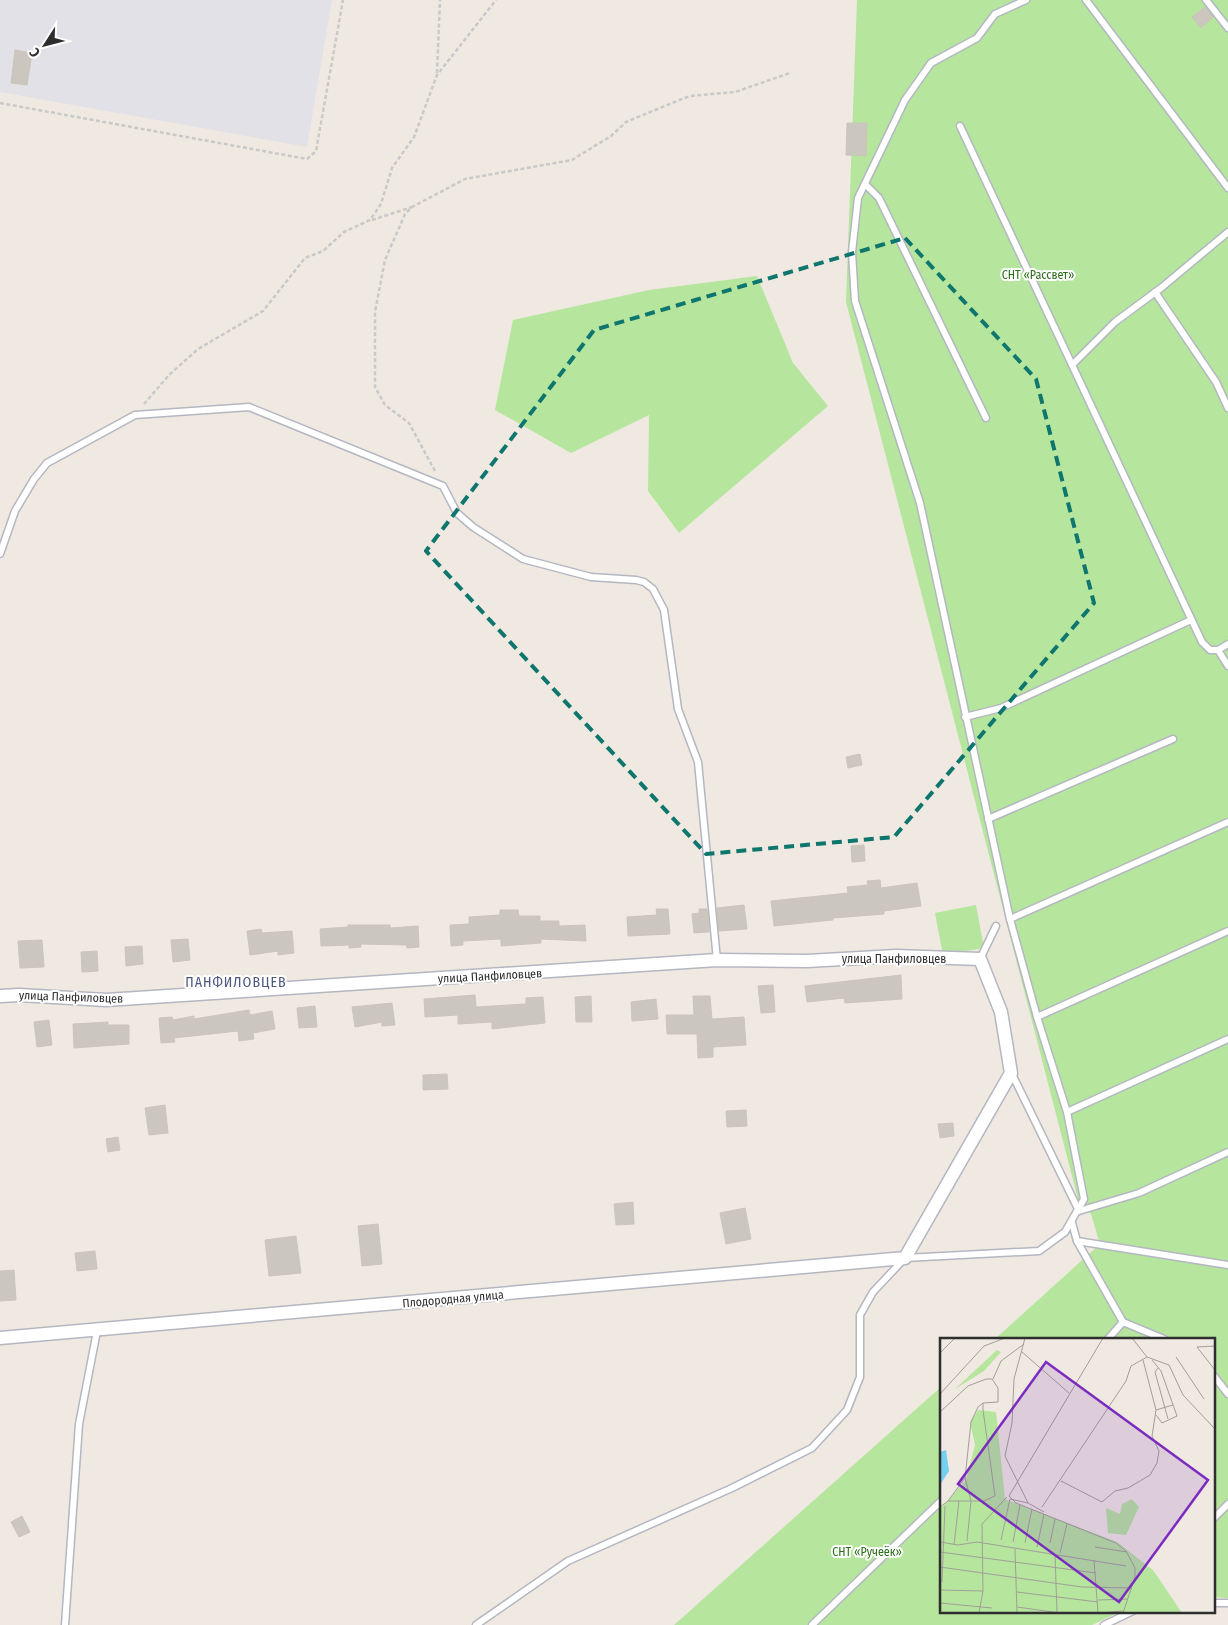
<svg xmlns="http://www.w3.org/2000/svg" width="1228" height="1625" font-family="'Fira Sans Condensed',sans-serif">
<rect width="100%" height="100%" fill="#efe9e1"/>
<!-- industrial -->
<path fill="#e3e1e8" d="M0 0H332L307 147 0 92Z"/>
<!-- green -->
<g fill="#b6e59e">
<path d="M857 0H1228V1598L1214 1597V1339H995L1100 1244 1091 1214 1079 1203 846 302Z"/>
<path d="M757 276 793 363 828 406 679 533 648 491 649 415 571 453 495 410 513 320 649 290Z"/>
<path d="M976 905 984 948 943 955 935 913Z"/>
<path d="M942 1386V1611H1121L1092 1625H674Z"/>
</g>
<!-- building -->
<g fill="#cbc7bf" stroke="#cbc5ba">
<path d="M1205 7 1213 17 1201 28 1192 17Z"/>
<path d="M15 50 32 53 27 85 11 83Z"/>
<path d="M847 123H867L866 156 846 155Z"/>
<path d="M860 754 862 765 848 768 846 757Z"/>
<path d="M864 845 865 861 852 862 851 846Z"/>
<path d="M880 880 881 888 917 883 921 906 884 911V914L833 918V920L774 926 771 901 848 893 847 887 868 885 867 881Z"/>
<path d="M744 905 747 929 719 931 717 908Z"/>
<path d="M656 909H668L670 934 628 936 627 917 657 915Z"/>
<path d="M699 909H707L709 932 694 933 692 914 699 913Z"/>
<path d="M500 910H518L519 916H540V921H559V926L585 925 586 941 541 939V943L501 946V939L463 941V945L451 946 450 925 469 924V917L500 915Z"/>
<path d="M348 925H390V928L418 926 419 947 407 948 406 945 361 944V947L349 948V945L321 946 320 929 348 927Z"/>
<path d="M261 929 262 933 292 931 294 953 278 955V951L250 955 247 931Z"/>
<path d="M188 939 190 960 173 962 171 940Z"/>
<path d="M42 940 44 967 20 968 18 941Z"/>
<path d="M142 946 143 964 126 966 125 947Z"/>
<path d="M97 951 98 971 82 972 81 952Z"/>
<path d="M901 975 902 999 845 1003 844 998 807 1002 805 986Z"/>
<path d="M773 985 775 1012 761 1013 758 986Z"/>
<path d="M475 995 476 1007 526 1004V998L543 997 545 1023 492 1029V1022L458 1024V1015L425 1017 424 999Z"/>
<path d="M591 996 592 1022H576L575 997Z"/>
<path d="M693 996H710L712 1019 744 1017 746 1045 713 1047V1057L698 1058 697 1034H667L666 1015H694Z"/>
<path d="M656 999 658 1019 632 1021 631 1002Z"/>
<path d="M392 1003 395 1025 382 1026V1022L355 1027 352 1007Z"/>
<path d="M315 1006 317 1027 299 1028 297 1008Z"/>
<path d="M249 1010 250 1015 272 1011 275 1029 253 1033 254 1039 239 1041 238 1031 174 1038 175 1042 161 1043 159 1018 172 1017 173 1020 194 1016V1019Z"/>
<path d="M49 1020 52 1045 37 1047 34 1022Z"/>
<path d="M108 1022V1025H129V1044L74 1048 73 1024Z"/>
<path d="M447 1074 448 1089 423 1090V1075Z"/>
<path d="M165 1105 168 1133 149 1135 145 1108Z"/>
<path d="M746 1110 747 1126 727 1127 726 1111Z"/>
<path d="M953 1123 954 1136 940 1138 938 1124Z"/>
<path d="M118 1137 120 1150 108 1152 106 1139Z"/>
<path d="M633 1202 634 1224 616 1225 614 1204Z"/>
<path d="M745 1208 751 1239 726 1244 720 1213Z"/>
<path d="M378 1224 382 1264 362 1266 358 1226Z"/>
<path d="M296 1236 301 1273 269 1276 265 1240Z"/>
<path d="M95 1251 97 1269 77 1271 75 1253Z"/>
<path d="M14 1270 16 1300 0 1301V1271Z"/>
<path d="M22 1516 30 1532 19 1537 11 1522Z"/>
</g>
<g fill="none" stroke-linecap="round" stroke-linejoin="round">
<defs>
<g id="service">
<path d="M1086 0 1228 188"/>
<path d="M1206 0 1228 28"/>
<path d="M960 126 1202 642 1210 650H1218L1228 666"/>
<path d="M865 184 879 198 986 418"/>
<path d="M1155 292 1216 382 1228 408"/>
<path d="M1072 365 1115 322 1161 288 1228 232"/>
<path d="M0 554 15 511 34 479 47 463 135 415 249 407 443 486 457 513 473 527 523 559 591 577 636 580 644 582 653 589 664 610 678 709 698 762 717 960"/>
<path d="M1218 650 1228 644"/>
<path d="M965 717 1001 708 1191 620"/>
<path d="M988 819 1173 739"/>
<path d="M1010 919 1228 822"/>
<path d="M980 959 996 926"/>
<path d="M1037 1017 1228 931"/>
<path d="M1012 1074 1079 1211 1139 1193 1228 1152"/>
<path d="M1067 1112 1228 1039"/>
<path d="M1072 1223 1077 1241 1123 1322"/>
<path d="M1077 1241 1228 1265"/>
<path d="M1108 1339 1123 1322 1164 1339"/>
<path d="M1214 1376 1228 1394"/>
<path d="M1214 1518 1228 1504"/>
<path d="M1214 1603H1228"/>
<path d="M65 1625 79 1424 97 1331"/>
<path d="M476 1625 568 1561 732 1488 812 1448 847 1410 860 1377V1315L873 1292 905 1258 1039 1251 1065 1232 1084 1199 1067 1112 1037 1017 1010 919 920 503 855 301 852 252 858 198 905 100 931 63 977 38 995 14 1026 0"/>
<path d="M812 1625 942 1500"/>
<path d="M1104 1625 1133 1611"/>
</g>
<path id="minor" d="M0 996 19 995 106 1000 717 960 807 961 896 956 980 959 1001 1012 1011 1073 905 1258 0 1338"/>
</defs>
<!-- service casing -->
<use href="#service" stroke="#b4b7c1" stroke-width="9"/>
<!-- minor casing -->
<use href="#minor" stroke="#b4b7c1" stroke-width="15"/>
<!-- path -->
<g stroke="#c9c9c9" stroke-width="2.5" stroke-dasharray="4 2.5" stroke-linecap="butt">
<path d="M437 73 440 0"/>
<path d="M0 103 307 159 316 151 343 0"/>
<path d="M372 220 412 207"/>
<path d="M144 404 169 375 198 349 263 311 305 258 323 251 344 232 370 220 381 204 392 168 414 137 437 75 496 0"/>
<path d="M435 471 409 423 385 405 375 387V312L385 260 405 214 412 207 465 179 572 160 611 136 626 122 682 99 690 96 735 92 790 73"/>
</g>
<!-- service -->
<use href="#service" stroke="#fff" stroke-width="6"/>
<!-- minor -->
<use href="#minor" stroke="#fff" stroke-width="12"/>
</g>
<!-- marked area -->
<path fill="none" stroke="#0f766e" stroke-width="4" stroke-dasharray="10 6" stroke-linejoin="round" d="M905 238 1036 379 1094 603 894 837 706 854 426 551 594 330Z"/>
<g text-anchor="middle" stroke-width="4" stroke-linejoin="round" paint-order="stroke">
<!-- park labels -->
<g font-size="12" fill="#2c6e1b" stroke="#fff">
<text x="1038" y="279">СНТ «Рассвет»</text>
<text x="867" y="1556">СНТ «Ручеёк»</text>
</g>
<!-- street labels -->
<g font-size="12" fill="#2e2e2e" stroke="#fff">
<text x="894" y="963">улица Панфиловцев</text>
<text transform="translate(490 976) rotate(-3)" y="4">улица Панфиловцев</text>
<text transform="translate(71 997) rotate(2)" y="4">улица Панфиловцев</text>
<text transform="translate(453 1299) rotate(-5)" y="4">Плодородная улица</text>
</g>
<!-- neighbourhood labels -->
<g font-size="14" letter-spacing="1" fill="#4d5680" stroke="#fff">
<text x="236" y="987">ПАНФИЛОВЦЕВ</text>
</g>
</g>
<!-- overview -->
<g transform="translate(940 1338)">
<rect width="275" height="275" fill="#efe9e1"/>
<path d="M57 12 61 14 44 33 15 51ZM38 72 56 74 65 161 177 204 213 232 242 275H0V171L26 142 35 107 30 84ZM192 161 199 169 186 197 168 195 166 170 180 176 182 166Z" fill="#b6e59e"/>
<path d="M6 112 9 133 0 147V114Z" fill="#75cff0"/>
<path fill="none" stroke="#a29e99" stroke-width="1" d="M85 0 74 41 72 85 65 118 88 165 104 174M163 0 69 158 76 165 176 205 186 213 195 230V239L183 275M192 0 207 19 229 27 243 57 275 91M275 8 257 9 275 32M82 14 129 55M0 15 15 0M236 19 264 61M212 22 221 33 237 78 222 85 216 77M218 30 215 34 228 81M53 41 61 23 84 6M0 56 44 8 65 0M216 72 233 67M0 74 28 48 46 41H52L58 50V64L43 65V72L55 158 44 163H8L0 169M25 140 31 163 27 203M121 143 162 164 175 153 188 150 210 137 217 125 219 113 212 98 216 72 203 22M8 163 25 140 31 84 38 69 43 65M102 169 186 43 191 28 207 19M61 202 70 161 88 165M0 204 18 207 37 204 186 228M73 204 80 167M85 205 92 171M110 205 115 181M14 207 19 163M97 209 104 176M155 209 187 214M75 211 77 275M0 214 156 235M120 215 127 186M115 216 117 275M154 222 158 275M0 229 142 249 192 250M2 244 5 168M0 252 43 253M77 254 158 264M158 262 188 261M0 265 52 270M77 269 120 275M39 275 43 253 42 186 67 159M159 275 183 273"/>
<path fill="#7b2cbf" fill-opacity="0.15" stroke="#7b2cbf" stroke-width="2.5" d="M106 24 268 142 179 264 18 146Z"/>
<rect width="275" height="275" fill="none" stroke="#2e2e2e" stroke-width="2.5"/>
</g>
<!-- north arrow -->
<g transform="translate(45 45) rotate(234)" stroke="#ffffff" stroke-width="4" paint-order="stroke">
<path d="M0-4L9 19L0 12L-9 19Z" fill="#2e2e2e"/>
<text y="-8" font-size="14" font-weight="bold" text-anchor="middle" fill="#2e2e2e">С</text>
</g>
</svg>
